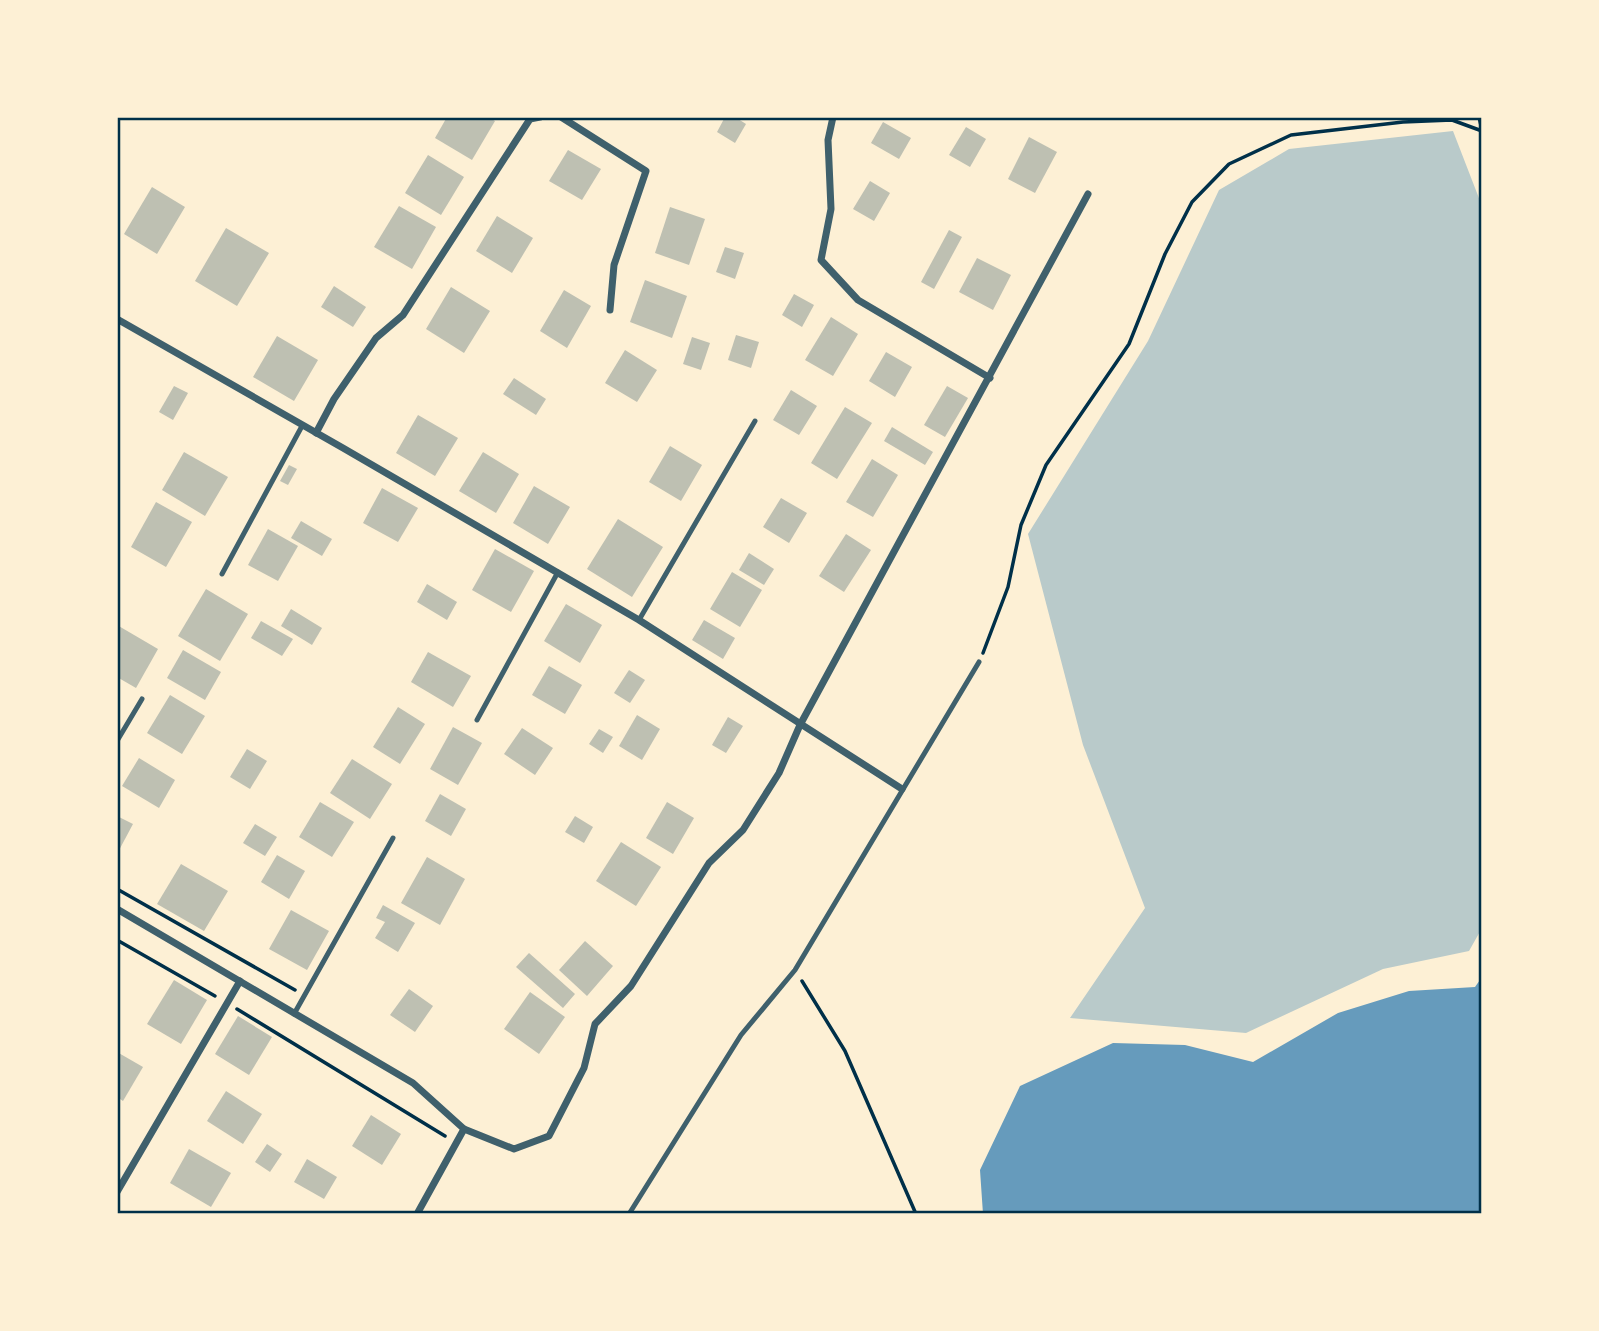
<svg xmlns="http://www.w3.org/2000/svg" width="1599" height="1331" font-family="'Fira Sans Condensed',sans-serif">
<rect width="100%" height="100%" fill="#fdf0d5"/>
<!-- green -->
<path fill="#b9caca" d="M1453 131 1482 206V928L1469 951 1383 969 1246 1033 1070 1018 1145 908 1083 745 1028 534 1148 341 1219 190 1289 149Z"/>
<!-- water -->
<path fill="#669bbc" d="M1482 977V1214H983L980 1170 1020 1086 1113 1043 1185 1045 1253 1062 1338 1013 1409 991 1475 987Z"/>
<!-- building -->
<g fill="#bec0b2">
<path d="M447 117H488L495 121 472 160 435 138Z"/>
<path d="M725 117H735L746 124 735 143 717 132Z"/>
<path d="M883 122 911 138 899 159 871 143Z"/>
<path d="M966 127 986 139 970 167 949 155Z"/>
<path d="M1029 137 1057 152 1035 193 1008 179Z"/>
<path d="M568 150 601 169 582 200 549 181Z"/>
<path d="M428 155 464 177 441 215 405 193Z"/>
<path d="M870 181 890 193 874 221 853 209Z"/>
<path d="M152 187 185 207 157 254 124 234Z"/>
<path d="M399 206 436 227 412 269 374 247Z"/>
<path d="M670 207 705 219 689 265 655 253Z"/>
<path d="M497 216 533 238 512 273 476 251Z"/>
<path d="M226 228 269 253 237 306 195 281Z"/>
<path d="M949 230 962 237 934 289 921 282Z"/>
<path d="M725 247 744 253 735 279 716 272Z"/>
<path d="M977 258 1011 275 993 310 959 292Z"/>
<path d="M645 280 687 296 672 338 630 322Z"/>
<path d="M334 286 366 307 353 327 321 307Z"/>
<path d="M451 287 490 311 464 353 426 329Z"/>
<path d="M564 290 591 306 567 348 540 331Z"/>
<path d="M794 294 814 305 802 327 782 315Z"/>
<path d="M831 317 858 334 833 376 805 360Z"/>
<path d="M736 335 759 342 751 368 728 360Z"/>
<path d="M277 336 318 360 294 401 253 377Z"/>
<path d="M692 337 710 343 701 370 683 364Z"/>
<path d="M625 350 657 370 637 402 605 383Z"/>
<path d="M886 352 912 367 895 397 869 381Z"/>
<path d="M514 378 546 399 536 415 503 394Z"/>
<path d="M174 386 188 393 173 420 159 412Z"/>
<path d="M947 386 968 398 945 437 924 425Z"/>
<path d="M791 390 817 406 799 435 773 420Z"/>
<path d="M845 407 872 423 837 479 811 463Z"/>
<path d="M418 415 458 438 435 476 396 453Z"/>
<path d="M892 427 933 452 925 465 884 441Z"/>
<path d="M670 446 702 465 681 501 649 482Z"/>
<path d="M184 452 228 477 205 516 162 490Z"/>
<path d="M483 452 519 474 496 513 459 491Z"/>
<path d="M872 459 898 475 873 517 846 502Z"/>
<path d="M289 465 297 469 288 485 280 481Z"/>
<path d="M534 486 570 507 548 544 513 523Z"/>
<path d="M382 488 418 508 398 542 363 523Z"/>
<path d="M781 498 807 513 789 543 763 527Z"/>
<path d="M156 502 192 522 166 567 131 547Z"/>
<path d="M618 519 663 547 632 597 587 569Z"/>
<path d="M301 521 332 539 322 556 291 538Z"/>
<path d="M268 529 298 546 278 581 248 565Z"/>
<path d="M846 534 871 550 844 592 819 576Z"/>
<path d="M495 549 534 571 511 612 472 590Z"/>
<path d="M749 553 774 569 764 585 739 570Z"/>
<path d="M732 572 762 590 740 627 710 609Z"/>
<path d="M427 584 457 602 447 620 417 602Z"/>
<path d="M206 589 248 614 220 661 178 636Z"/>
<path d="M566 604 602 625 580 663 544 641Z"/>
<path d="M291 609 322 628 312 645 281 626Z"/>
<path d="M704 620 735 638 723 659 692 640Z"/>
<path d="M261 621 293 639 282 656 251 638Z"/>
<path d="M117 625 158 649 136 688 117 677Z"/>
<path d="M183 650 221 672 205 700 167 678Z"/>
<path d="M428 652 471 676 453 707 411 682Z"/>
<path d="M549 666 582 685 565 714 532 695Z"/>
<path d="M629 670 645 680 630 703 614 693Z"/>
<path d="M170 695 205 716 182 754 147 733Z"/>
<path d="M398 707 425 724 400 764 373 747Z"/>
<path d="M637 715 660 729 642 760 619 746Z"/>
<path d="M728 717 743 726 726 753 712 745Z"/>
<path d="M453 727 482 743 458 785 430 769Z"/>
<path d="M522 728 553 748 535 775 504 754Z"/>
<path d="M599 729 613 737 603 753 589 744Z"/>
<path d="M247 749 267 761 250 789 230 777Z"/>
<path d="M139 758 175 780 159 808 122 786Z"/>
<path d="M352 759 392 784 370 819 330 793Z"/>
<path d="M440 794 466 809 451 836 425 821Z"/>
<path d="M320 802 354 822 332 857 299 837Z"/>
<path d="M667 802 694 818 673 854 646 838Z"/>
<path d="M117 816 133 824 117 854Z"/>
<path d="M575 816 593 827 584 843 565 832Z"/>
<path d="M255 824 277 837 265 856 243 843Z"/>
<path d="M621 842 661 867 636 906 596 881Z"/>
<path d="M277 855 305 871 289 899 261 882Z"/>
<path d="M427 857 465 879 440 925 401 903Z"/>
<path d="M181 864 228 891 204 931 157 904Z"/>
<path d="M383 905 415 923 398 952 375 938 385 922 376 918Z"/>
<path d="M291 910 329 931 307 970 269 949Z"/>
<path d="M585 941 613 966 587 996 559 970Z"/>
<path d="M529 953 575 994 563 1008 516 967Z"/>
<path d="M174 980 207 1000 181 1044 147 1024Z"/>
<path d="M409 989 433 1006 415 1032 390 1015Z"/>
<path d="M530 992 565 1017 539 1054 504 1029Z"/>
<path d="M238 1016 272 1037 249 1075 215 1054Z"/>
<path d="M117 1052 143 1067 123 1101 117 1097Z"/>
<path d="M226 1091 262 1114 243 1144 207 1121Z"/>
<path d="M371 1115 401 1134 382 1165 352 1146Z"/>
<path d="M267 1144 282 1154 270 1172 255 1162Z"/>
<path d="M189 1149 231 1173 211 1207 170 1183Z"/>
<path d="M307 1159 337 1177 324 1199 294 1182Z"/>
</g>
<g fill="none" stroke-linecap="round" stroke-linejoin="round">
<!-- path -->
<g stroke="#003049" stroke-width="3.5">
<path d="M1479 117 1482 130"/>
<path d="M983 653 1008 587 1021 525 1046 465 1129 344 1165 254 1192 202 1229 164 1291 135 1403 122 1452 120 1482 131"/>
<path d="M117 889 295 990"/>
<path d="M117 940 215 996"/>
<path d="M802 981 845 1051 916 1214"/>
<path d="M237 1009 445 1136"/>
</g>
<!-- service -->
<g stroke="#3f606c" stroke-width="5">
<path d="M222 574 302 426"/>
<path d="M639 620 755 421"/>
<path d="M477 720 558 572"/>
<path d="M117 741 142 699"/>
<path d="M294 1014 393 838"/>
<path d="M629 1214 741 1035 795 970 979 662"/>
</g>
<!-- minor -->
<g stroke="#3f606c" stroke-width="7">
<path d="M561 117 646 171 614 265 610 310"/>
<path d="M833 117 828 140 831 209 821 260 858 300 990 378"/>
<path d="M117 319 343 448 639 620 902 789"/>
<path d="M316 433 334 399 376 338 403 315 530 119 540 117"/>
<path d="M117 909 413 1083 464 1129 417 1214"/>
<path d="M464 1129 514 1149 549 1136 584 1068 595 1024 631 986 709 863 743 830 779 773 800 725 1088 194"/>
<path d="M117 1192 240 981"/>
</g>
</g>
<!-- border -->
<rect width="1599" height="1331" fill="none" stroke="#fdf0d5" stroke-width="238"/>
<rect x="119" y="119" width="1361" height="1093" fill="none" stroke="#003049" stroke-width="2.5"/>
</svg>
